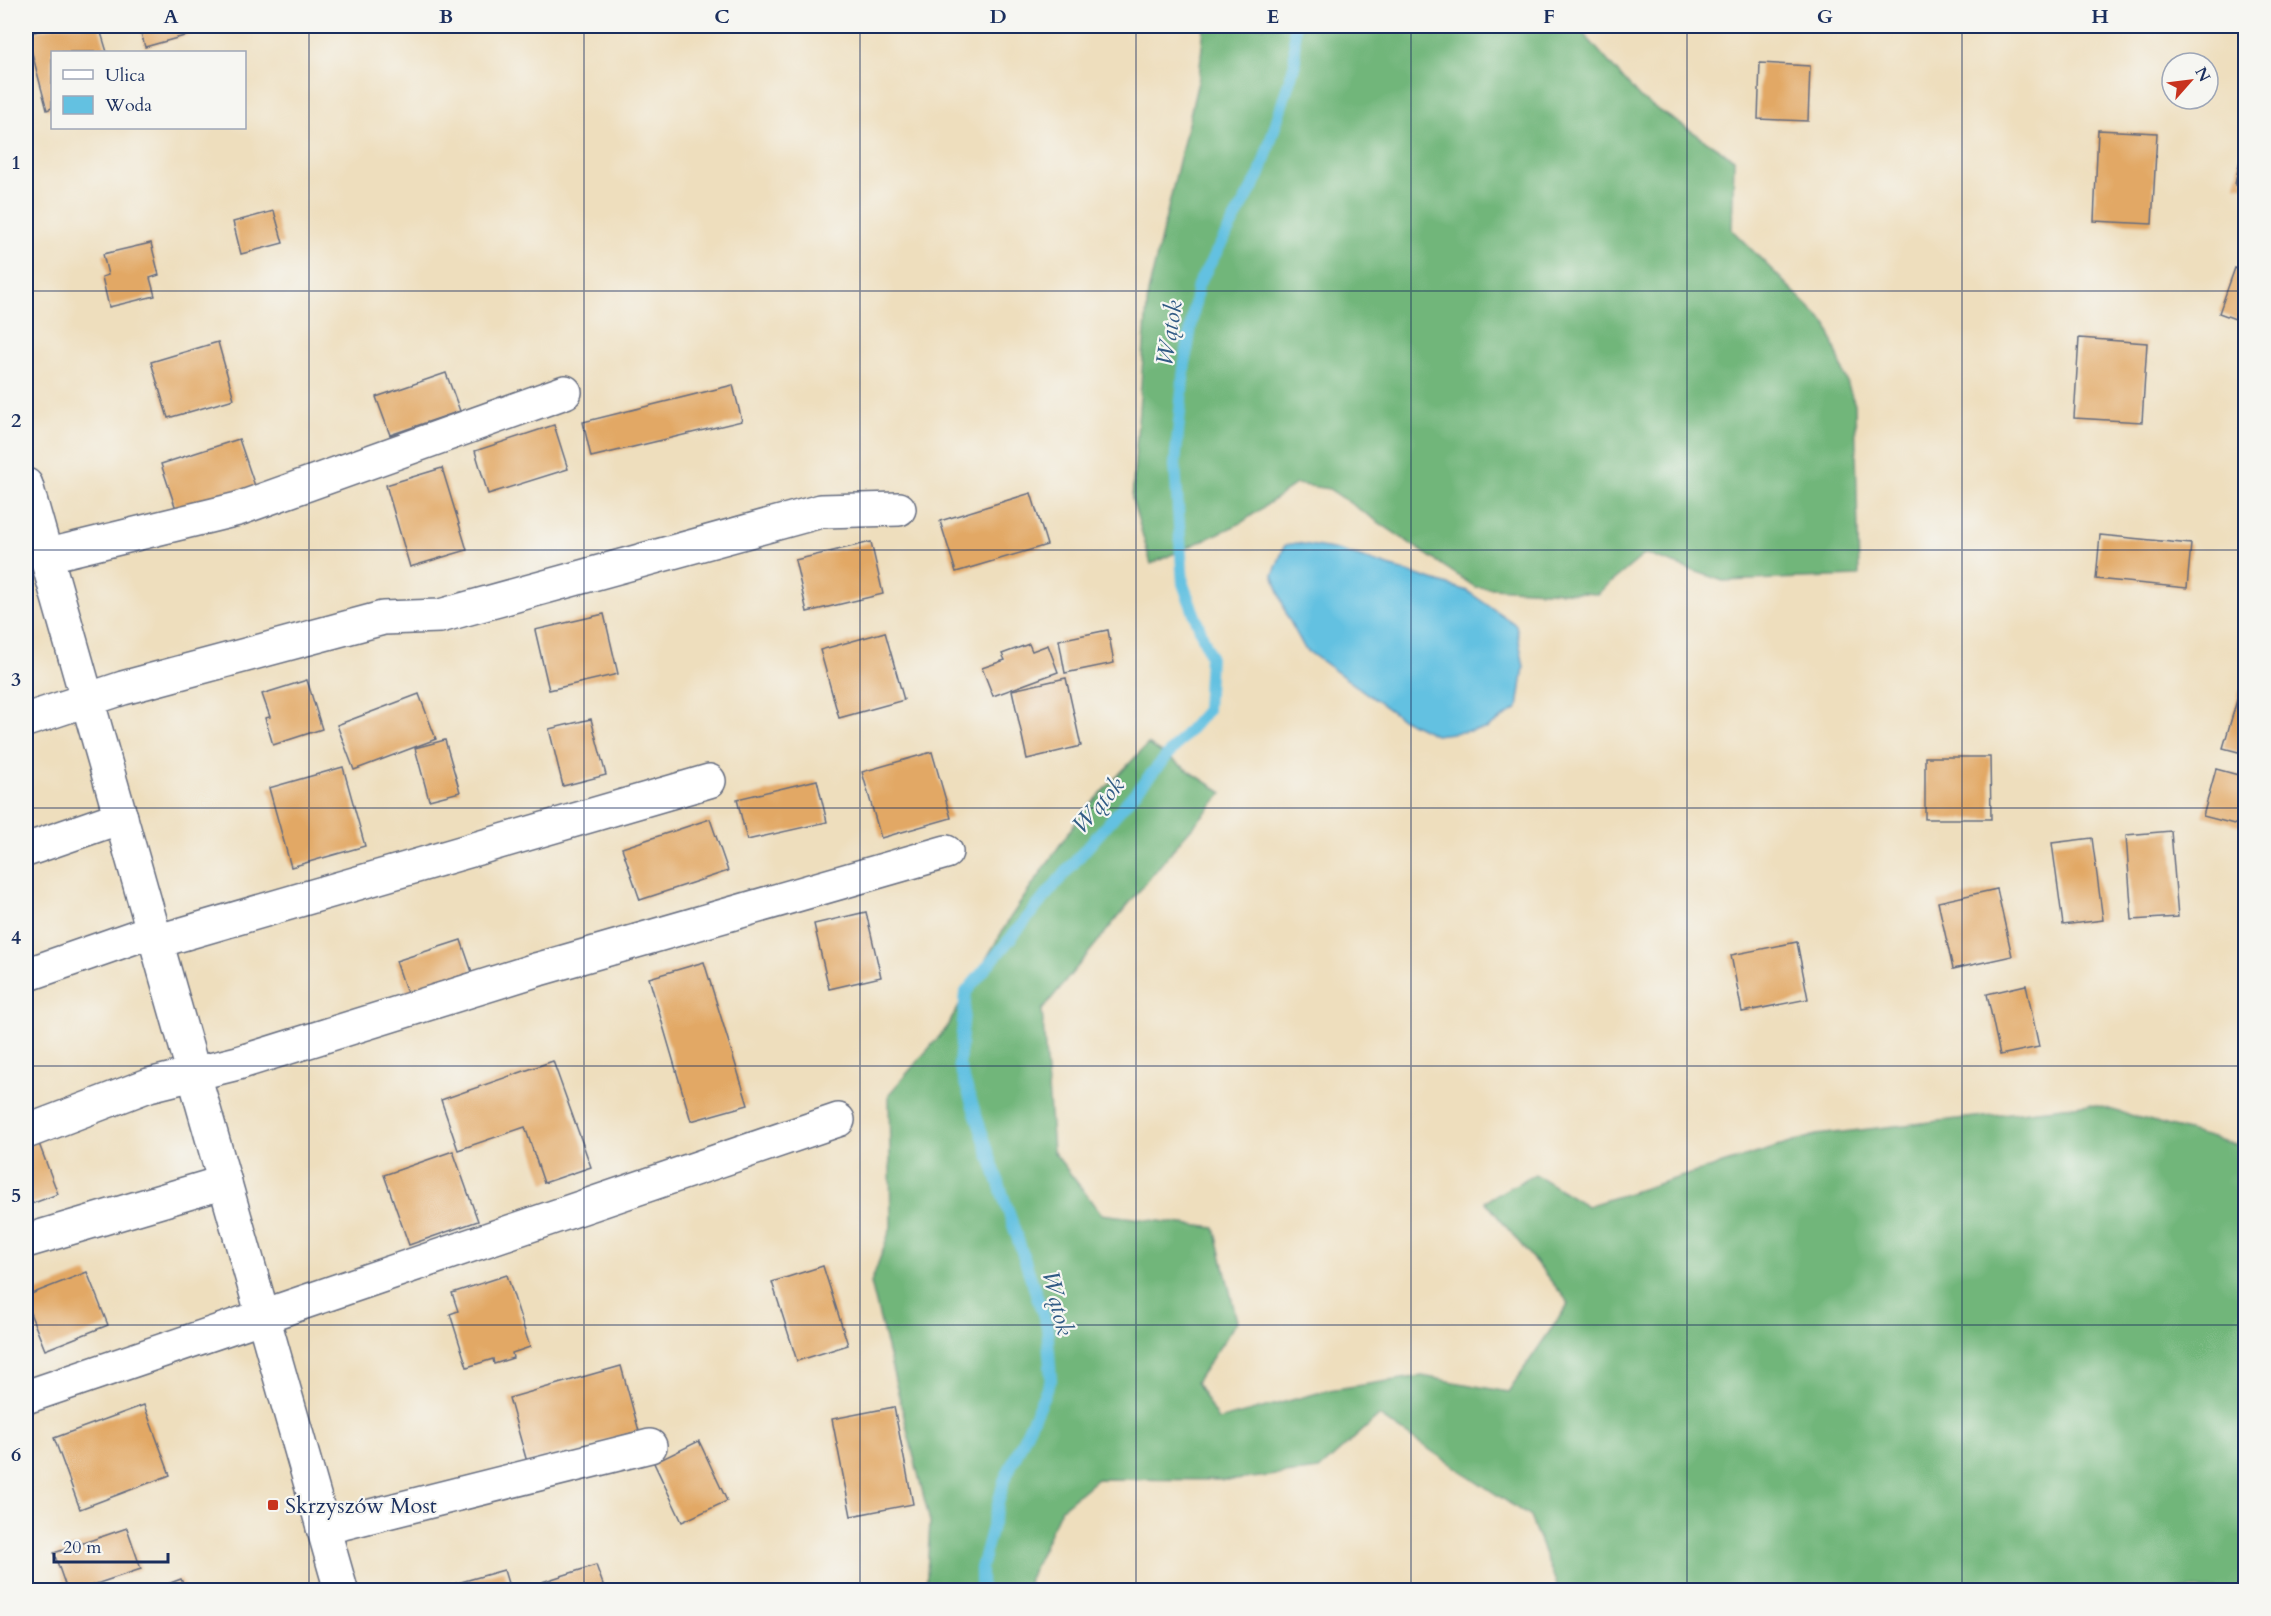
<svg xmlns="http://www.w3.org/2000/svg" width="2271" height="1616" font-family="Cardo,serif">
<rect width="100%" height="100%" fill="#f6f6f2"/>
<filter id="ink" filterUnits="userSpaceOnUse"><feTurbulence type="fractalNoise" baseFrequency=".0167" numOctaves="2"/><feDisplacementMap in="SourceGraphic" scale="12" xChannelSelector="R" yChannelSelector="G"/><feConvolveMatrix kernelMatrix="1 2 1 2 8 2 1 2 1" color-interpolation-filters="sRGB"/></filter>
<filter id="wash" filterUnits="userSpaceOnUse"><feTurbulence type="fractalNoise" baseFrequency=".008" numOctaves="4" result="noise"/><feDisplacementMap in="SourceGraphic" scale="24" xChannelSelector="R" yChannelSelector="G"/><feGaussianBlur stdDeviation="1.35" result="paint"/><feColorMatrix in="noise" values="0 0 0 0 0 0 0 0 0 0 0 0 0 0 0 0 0 1.4 0 .05"/><feComposite in="paint" operator="in"/></filter>
<g filter="url(#wash)">
<rect width="100%" height="100%" fill="#eedebd"/>
<!-- forest -->
<g fill="#71b67a" stroke="#46726c" stroke-width="1.5">
<path d="M1204 26H1577L1640 98 1734 159 1732 230 1827 325 1855 405 1859 576 1723 581 1645 554 1597 594 1475 587 1329 489 1296 484 1241 523 1151 564 1132 499 1148 293 1199 77Z"/>
<path d="M1148 744 1223 793 1180 841 1042 1010 1053 1151 1101 1214 1215 1228 1237 1321 1196 1382 1218 1420 1329 1390 1422 1376 1508 1392 1569 1303 1485 1201 1535 1174 1587 1206 1816 1135 2091 1104 2245 1147V1590H1559L1530 1517 1379 1416 1319 1470 1235 1480 1097 1479 1061 1509 1028 1581 1033 1590H926L930 1522 871 1283 891 1227 889 1094 945 1030 1010 918 1081 814Z"/>
</g>
<!-- water -->
<path fill="#63c1e1" stroke="#3f78a0" stroke-width="1.5" d="M1297 543 1338 550 1467 591 1516 625 1524 667 1518 708 1486 729 1435 735 1401 718 1305 649 1287 616 1273 575 1285 545Z"/>
<g fill="none" stroke-linecap="round" stroke-linejoin="round">
<!-- stream -->
<path stroke="#63c1e1" stroke-width="12" d="M981 1590V1568L1004 1481 1051 1380 1047 1326 959 1065 966 992 1058 881 1207 710 1210 656 1183 584 1175 465 1184 369 1198 285 1260 174 1295 63 1294 26"/>
</g>
<g id="blocks">
<!-- building -->
<g fill="#e2a865">
<path d="M57 26H99L107 52H52V108L47 110 27 34Z"/>
<path d="M139 26H220L145 47Z"/>
<path d="M2120 26H2156L2155 31Z"/>
<path d="M1760 63 1810 66 1808 121 1758 119Z"/>
<path d="M2098 130 2157 133 2152 224 2094 221Z"/>
<path d="M2243 145H2246V187L2235 185Z"/>
<path d="M274 211 283 243 241 254 233 222Z"/>
<path d="M151 243 159 275 150 278 155 296 109 307 102 277 108 275 103 254Z"/>
<path d="M2235 268 2246 272V323L2219 313Z"/>
<path d="M2079 338 2147 343 2142 422 2074 418Z"/>
<path d="M218 342 234 399 168 418 151 362Z"/>
<path d="M446 373 460 411 390 435 376 397Z"/>
<path d="M733 385 742 421 591 457 583 422Z"/>
<path d="M554 425 568 469 488 494 475 451Z"/>
<path d="M239 439 256 489 178 515 161 464Z"/>
<path d="M442 468 467 550 410 567 386 485Z"/>
<path d="M1031 493 1047 545 956 572 940 521Z"/>
<path d="M2100 535 2191 544 2187 588 2096 579Z"/>
<path d="M871 542 883 594 807 612 795 560Z"/>
<path d="M604 614 618 674 549 690 535 630Z"/>
<path d="M1108 630 1114 663 1065 673 1059 640Z"/>
<path d="M885 632 904 700 839 718 820 650Z"/>
<path d="M1029 644 1032 651 1048 645 1058 672 993 696 982 668 1005 660 1002 654Z"/>
<path d="M1066 678 1081 746 1027 759 1012 690Z"/>
<path d="M307 680 322 729 273 745 265 718 270 717 262 694Z"/>
<path d="M2240 690 2246 692V754L2223 748Z"/>
<path d="M419 694 436 739 354 770 337 725Z"/>
<path d="M591 719 606 775 563 786 549 729Z"/>
<path d="M445 740 460 792 429 800 415 748Z"/>
<path d="M932 752 951 818 881 838 862 772Z"/>
<path d="M1925 757H1990L1991 819H1925Z"/>
<path d="M343 767 365 846 291 867 269 788Z"/>
<path d="M2216 769 2246 777V827L2203 816Z"/>
<path d="M817 780 827 822 747 840 737 799Z"/>
<path d="M710 819 728 871 640 900 622 848Z"/>
<path d="M2171 831 2178 917 2132 920 2126 835Z"/>
<path d="M2092 838 2103 920 2063 925 2052 843Z"/>
<path d="M1997 889 2012 956 1953 969 1938 902Z"/>
<path d="M866 912 881 977 829 989 814 924Z"/>
<path d="M461 940 472 972 407 993 396 961Z"/>
<path d="M1797 942 1808 999 1742 1012 1731 955Z"/>
<path d="M704 962 748 1105 691 1121 649 978Z"/>
<path d="M2026 985 2039 1047 2000 1055 1987 994Z"/>
<path d="M553 1061 591 1167 544 1183 525 1127 458 1150 441 1100Z"/>
<path d="M38 1141 58 1194 26 1206V1146Z"/>
<path d="M453 1151 478 1221 409 1245 384 1175Z"/>
<path d="M823 1266 848 1345 797 1361 772 1282Z"/>
<path d="M87 1272 108 1325 45 1350 26 1303V1296Z"/>
<path d="M507 1275 530 1347 512 1353 513 1358 494 1364 493 1359 467 1367 450 1314 458 1311 452 1293Z"/>
<path d="M621 1366 639 1431 527 1462 509 1398Z"/>
<path d="M144 1405 170 1475 80 1509 54 1438Z"/>
<path d="M894 1407 913 1504 851 1516 832 1419Z"/>
<path d="M699 1441 727 1501 682 1522 654 1463Z"/>
<path d="M127 1528 141 1569 78 1590H67L54 1553Z"/>
<path d="M596 1565 605 1590H545L542 1582Z"/>
<path d="M504 1570 510 1590H444L443 1587Z"/>
<path d="M181 1579 186 1590H152Z"/>
</g>
</g>
</g>
<g filter="url(#ink)">
<use href="#blocks" fill-opacity="0" stroke="#656c7f" stroke-width="1.5"/>
<g fill="none" stroke-linecap="round" stroke-linejoin="round">
<defs>
<g id="minor">
<path d="M26 485 341 1590"/>
<path d="M45 556 238 509 565 392"/>
<path d="M26 720 123 688 383 618 440 616 821 511 899 509"/>
<path d="M26 850 121 817"/>
<path d="M155 942 709 781"/>
<path d="M26 975 152 931"/>
<path d="M26 1132 149 1085 238 1063 539 969 946 852"/>
<path d="M26 1241 225 1182"/>
<path d="M26 1397 838 1120"/>
<path d="M323 1528 650 1446"/>
</g>
</defs>
<!-- minor casing -->
<use href="#minor" stroke="#656c7f" stroke-width="36"/>
<!-- minor -->
<use href="#minor" stroke="#fff" stroke-width="33"/>
</g>
</g>
<!-- grid -->
<path fill="none" stroke="#1b2f5e" stroke-width="1.5" stroke-opacity="0.55" d="M309 26V1590M584 26V1590M860 26V1590M1136 26V1590M1411 26V1590M1687 26V1590M1962 26V1590M26 291H2246M26 550H2246M26 808H2246M26 1066H2246M26 1325H2246"/>
<!-- markers -->
<rect fill="#c8321e" stroke="#f6f6f2" stroke-width="2" x="267" y="1499" width="12" height="12" rx="3"/>
<g text-anchor="middle" stroke-width="4.5" stroke-linejoin="round" paint-order="stroke">
<!-- poi labels -->
<g font-size="22" fill="#1b2f5e" stroke="#f6f6f2" text-anchor="start">
<text x="285" y="1513">Skrzyszów Most</text>
</g>
<!-- water labels -->
<g font-size="24" font-style="italic" fill="#315b85" stroke="#f6f6f2">
<text transform="translate(1169 333) rotate(-81)" y="8">Wątok</text>
<text transform="translate(1098 805) rotate(-49)" y="8">Wątok</text>
<text transform="translate(1058 1303) rotate(76)" y="8">Wątok</text>
</g>
</g>
<!-- margin -->
<rect width="2271" height="1616" fill="none" stroke="#f6f6f2" stroke-width="66"/>
<!-- legend -->
<rect x="51" y="51" width="195" height="78" fill="#f6f6f2" stroke="#9ea6b7" stroke-width="1.5"/>
<rect x="63" y="70" width="30" height="9" fill="#ffffff" stroke="#9ea6b7" stroke-width="1.5"/>
<text x="105" y="81" font-size="18" fill="#1b2f5e">Ulica</text>
<rect x="63" y="96" width="30" height="18" fill="#63c1e1" stroke="#9ea6b7" stroke-width="1.5"/>
<text x="105" y="111" font-size="18" fill="#1b2f5e">Woda</text>
<!-- north arrow -->
<g transform="translate(2190 81) rotate(62)"><circle r="28" fill="#f6f6f2" stroke="#9ea6b7" stroke-width="1.5"/>
<path d="M0-4.5L10 22L0 15L-10 22Z" fill="#c8321e"/>
<text y="-9" font-size="16" font-weight="bold" text-anchor="middle" fill="#1b2f5e">N</text>
</g>
<!-- scale -->
<path d="M54 1553v9h114v-9" fill="none" stroke="#1b2f5e" stroke-width="3"/>
<text x="63" y="1553" font-size="18" fill="#1b2f5e" stroke="#f6f6f2" stroke-width="4.5" paint-order="stroke">20 m</text>
<rect x="33" y="33" width="2205" height="1550" fill="none" stroke="#1b2f5e" stroke-width="2"/>
<g font-size="20" text-anchor="middle" font-weight="bold" fill="#1b2f5e">
<text x="171" y="23">A</text>
<text x="446" y="23">B</text>
<text x="722" y="23">C</text>
<text x="998" y="23">D</text>
<text x="1273" y="23">E</text>
<text x="1549" y="23">F</text>
<text x="1825" y="23">G</text>
<text x="2100" y="23">H</text>
<text x="16" y="169">1</text>
<text x="16" y="427">2</text>
<text x="16" y="686">3</text>
<text x="16" y="944">4</text>
<text x="16" y="1202">5</text>
<text x="16" y="1461">6</text>
</g>
</svg>
